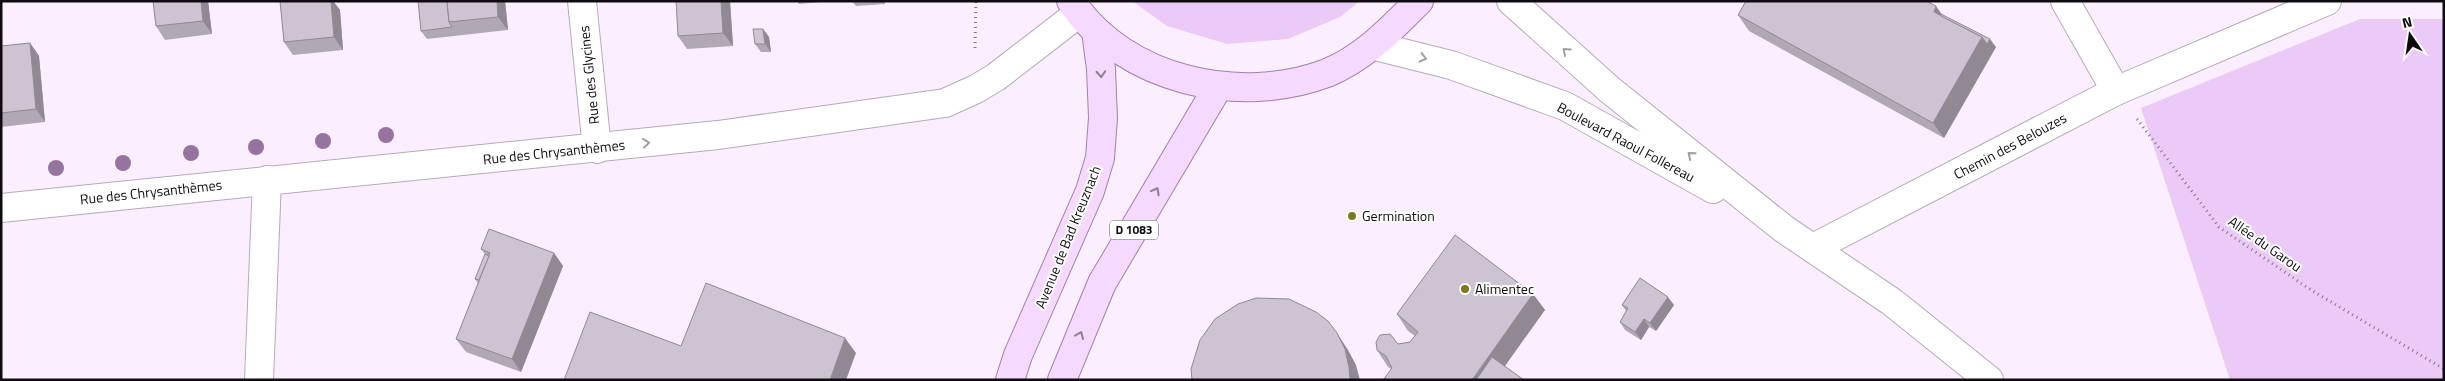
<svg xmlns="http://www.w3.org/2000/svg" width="2445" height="381" font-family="'Titillium Web',sans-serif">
<rect width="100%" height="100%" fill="#fbefff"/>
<!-- green -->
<g fill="#eccaf7">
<path d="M1132 1H1360L1340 17 1288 39 1227 44 1167 26Z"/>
<path d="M2360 19H2444V380H2230L2141 108Z"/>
</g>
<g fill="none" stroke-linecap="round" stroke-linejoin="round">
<defs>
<g id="minor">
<path d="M582 1 597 149"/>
<path d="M1511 1 1610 90 1784 229 1892 302 1989 380"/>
<path d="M1375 46 1451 65 1565 106 1713 189"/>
<path d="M2116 91 2327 1"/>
<path d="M1 208 718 135 945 103 976 89 996 77 1079 13"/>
<path d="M1813 248 2116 91 2065 1"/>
<path d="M259 380 267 180"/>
</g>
<g id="major">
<path d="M1071 1C1124 81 1240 106 1327 73 1364 58 1391 29 1419 1"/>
<path d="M1010 380 1018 355 1090 191 1100 158 1103 118 1101 69 1096 31"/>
<path d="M1062 380 1102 283 1218 87"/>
</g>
</defs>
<!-- minor casing -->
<use href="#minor" stroke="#b5aab8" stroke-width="30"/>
<!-- major casing -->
<use href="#major" stroke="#a080ab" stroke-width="30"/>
<!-- path -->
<g stroke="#807983" stroke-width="3" stroke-dasharray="1 4" stroke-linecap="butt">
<path d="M975 48 976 1"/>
<path d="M2137 119 2219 227 2311 290 2444 369"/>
</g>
<!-- minor -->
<use href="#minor" stroke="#fff" stroke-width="28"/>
<!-- major -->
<use href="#major" stroke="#f5d9fe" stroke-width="28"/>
</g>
<!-- trees -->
<g fill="#9674a0">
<circle cx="386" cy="135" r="8"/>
<circle cx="323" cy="141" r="8"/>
<circle cx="256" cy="147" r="8"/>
<circle cx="191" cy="153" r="8"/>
<circle cx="123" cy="163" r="8"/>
<circle cx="56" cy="168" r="8"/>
</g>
<!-- wall -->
<g fill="#b1a8b5">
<path d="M153 1H208L212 34 165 40 156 26Z"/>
<path d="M280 1H333L340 10 343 50 293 55 284 42Z"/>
<path d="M505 1 508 30 427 39 421 31Z"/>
<path d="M730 1 733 46 687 49 678 36Z"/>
<path d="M797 1H832L799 4Z"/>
<path d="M852 1H885V4L856 6Z"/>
<path d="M1941 14 1996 47 1944 138 1749 31 1738 15Z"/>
<path d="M763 29 769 37 771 52H761L755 44Z"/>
<path d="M30 43 39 56 45 122 1 127V46Z"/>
<path d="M481 249 554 253 563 266 521 372 466 352 456 339 478 283 475 279 485 254Z"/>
<path d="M1533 294 1545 310 1391 369 1388 367 1377 350 1398 344 1410 342 1415 336 1408 331 1397 314Z"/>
<path d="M1622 305H1674L1656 331 1649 327 1641 340 1625 330 1620 322 1626 311Z"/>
</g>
<!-- shaded-wall -->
<g fill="#908893">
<path d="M201 1H208L212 34 203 21Z"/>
<path d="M331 1H333L340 10 343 50 334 37Z"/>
<path d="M497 1H505L508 30 498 17Z"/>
<path d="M721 1H730L733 46 723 33Z"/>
<path d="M1936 6 1947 22 1934 12Z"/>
<path d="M763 29 769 37 771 52 765 44Z"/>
<path d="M1982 37 1990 39 1996 47 1944 138 1933 123Z"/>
<path d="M30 43 39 56 45 122 36 109Z"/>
<path d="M554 253 563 266 521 372 512 359Z"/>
<path d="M1533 294 1545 310 1495 380H1472Z"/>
<path d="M1668 297 1674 305 1656 331 1650 323Z"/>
<path d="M1644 319 1649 327 1641 340 1635 332Z"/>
<path d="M1337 333 1348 350 1356 365 1360 380H1350Z"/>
<path d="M845 338 856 353 846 380H830Z"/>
</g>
<!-- building -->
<g fill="#cec3d2" stroke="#908893">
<path d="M153 1H201L203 21 156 26Z"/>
<path d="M280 1H331L334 37 284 42Z"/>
<path d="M418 1H447L449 22 452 27 421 31Z"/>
<path d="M447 1H497L498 17 449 22Z"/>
<path d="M676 1H721L723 33 678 36Z"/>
<path d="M1746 1H1926L1936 6 1934 12 1982 37 1933 123 1738 15Z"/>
<path d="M1941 14 1990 39 1987 44 1982 37 1941 16Z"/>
<path d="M753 29H763L765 44H755Z"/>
<path d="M30 43 36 109 1 113V46Z"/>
<path d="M489 229 554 253 512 359 456 339 490 253 481 249Z"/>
<path d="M1455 235 1533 294 1472 380H1383L1392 368 1386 356 1377 350 1376 342 1380 335 1390 334 1398 344 1410 342 1418 332 1397 314Z"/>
<path d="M485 254 489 256 479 280 475 279Z"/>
<path d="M1640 278 1668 297 1650 323 1644 319 1635 332 1620 322 1628 308 1622 305Z"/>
<path d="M706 283 845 338 830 380H564L590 312 681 346Z"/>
<path d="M1256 298 1289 299 1316 312 1328 321 1337 333 1345 349 1349 367 1350 380H1192L1191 369 1200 340 1215 319 1238 304Z"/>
<path d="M1492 357 1524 380H1476Z"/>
</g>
<!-- one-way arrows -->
<defs><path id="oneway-chevron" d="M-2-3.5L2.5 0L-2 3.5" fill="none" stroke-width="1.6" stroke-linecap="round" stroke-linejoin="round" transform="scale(1.25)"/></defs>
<g stroke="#9f9ea0">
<use href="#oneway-chevron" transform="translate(1566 51) rotate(-138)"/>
<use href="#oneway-chevron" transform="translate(1423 58) rotate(14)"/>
<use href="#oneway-chevron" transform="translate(646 143) rotate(-6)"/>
<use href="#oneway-chevron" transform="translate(1691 155) rotate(-141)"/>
</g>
<g stroke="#8e7d93">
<use href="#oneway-chevron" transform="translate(1101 74) rotate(87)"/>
<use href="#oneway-chevron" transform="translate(1156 191) rotate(-61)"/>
<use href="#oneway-chevron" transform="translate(1080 335) rotate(-67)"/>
</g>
<!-- markers -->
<g fill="#7b781d" stroke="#fff" stroke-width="2">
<circle cx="1352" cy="216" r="5"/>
<circle cx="1465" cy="289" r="5"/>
</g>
<g text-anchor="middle" stroke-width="4" stroke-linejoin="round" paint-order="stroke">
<!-- shield labels -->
<rect fill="#fff" stroke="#575558" stroke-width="1" x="1110" y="220.5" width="48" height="19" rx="4"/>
<g font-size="12" font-weight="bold" fill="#0f0c11">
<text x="1134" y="234">D 1083</text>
</g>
<!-- street labels -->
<g font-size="14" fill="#0f0c11" stroke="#fff">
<text transform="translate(589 75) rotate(-96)" y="5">Rue des Glycines</text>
<text transform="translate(1626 142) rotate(28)" y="5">Boulevard Raoul Follereau</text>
<text transform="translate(2010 146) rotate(-28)" y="5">Chemin des Belouzes</text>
<text transform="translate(554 152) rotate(-6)" y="5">Rue des Chrysanthèmes</text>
<text transform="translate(151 192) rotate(-6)" y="5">Rue des Chrysanthèmes</text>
<text transform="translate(1068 237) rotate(-68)" y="5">Avenue de Bad Kreuznach</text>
<text transform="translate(2265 244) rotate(35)" y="5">Allée du Garou</text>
</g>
<!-- poi labels -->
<g font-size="14" fill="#0f0c11" stroke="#fff" text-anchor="start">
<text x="1362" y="221">Germination</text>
<text x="1475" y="294">Alimentec</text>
</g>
</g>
<!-- border -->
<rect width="2445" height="381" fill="none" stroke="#0f0c11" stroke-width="5"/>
<!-- north arrow -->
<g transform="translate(2410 35) rotate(347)" stroke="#ffffff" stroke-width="4" paint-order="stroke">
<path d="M0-4L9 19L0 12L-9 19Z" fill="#0f0c11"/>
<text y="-8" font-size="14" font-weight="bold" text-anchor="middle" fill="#0f0c11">N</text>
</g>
</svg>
